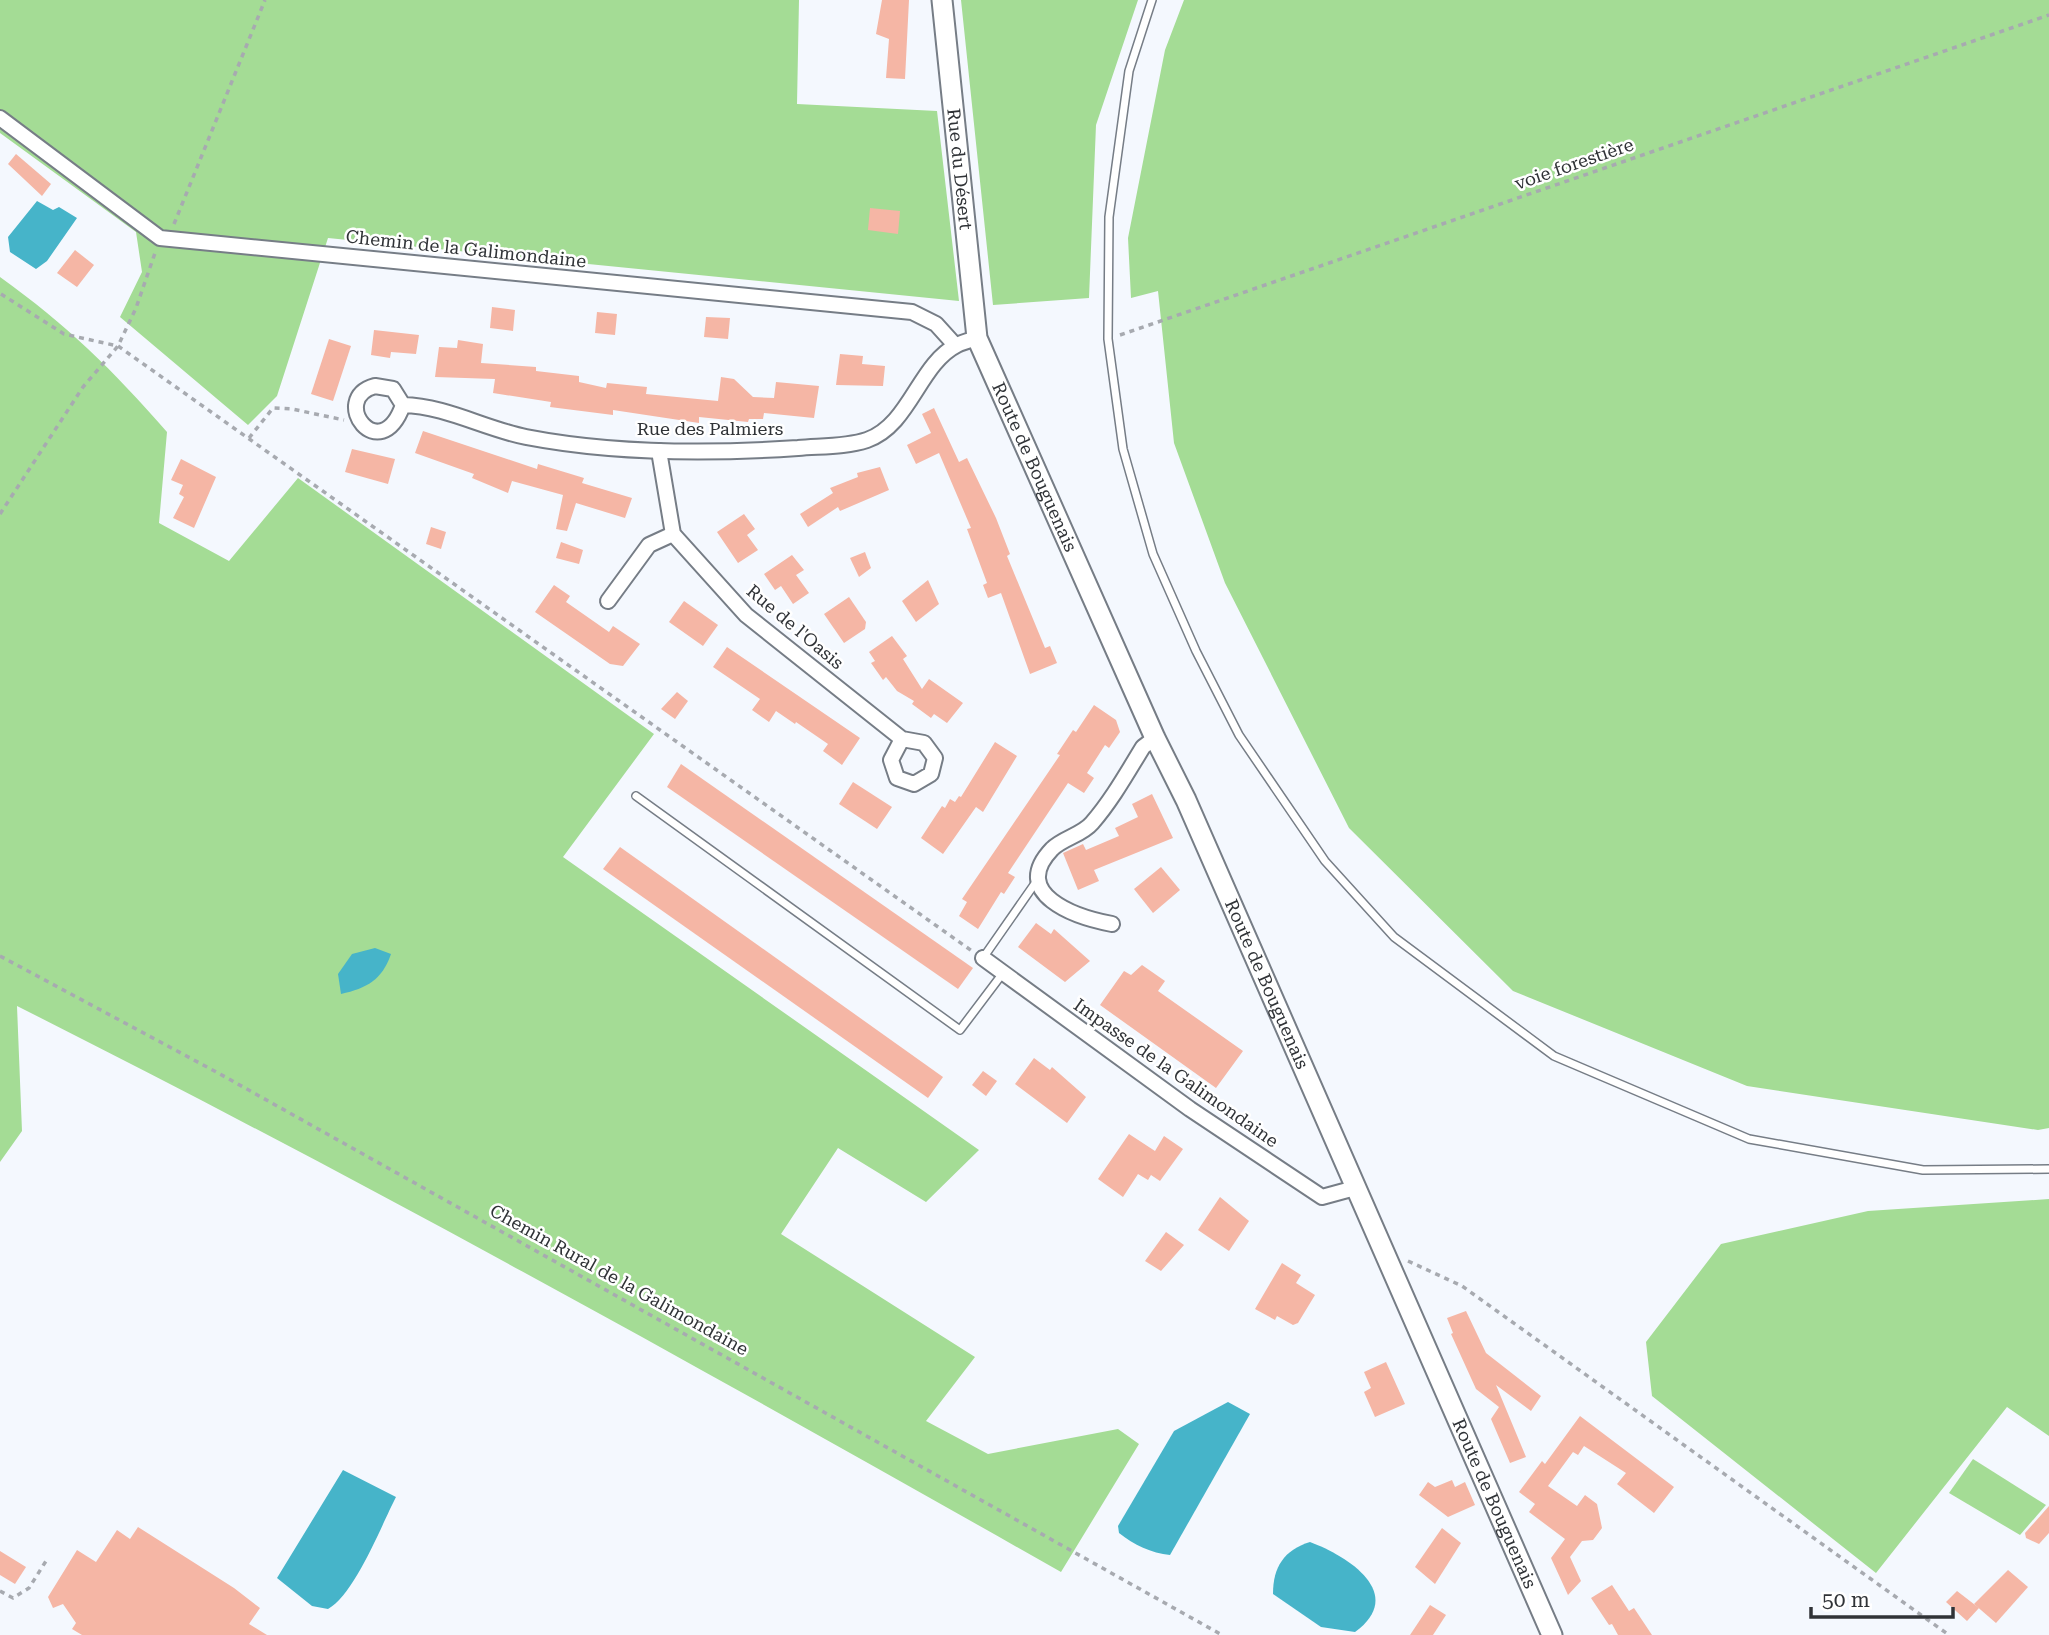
<svg xmlns="http://www.w3.org/2000/svg" width="2049" height="1635" font-family="'Roboto Serif',serif">
<rect width="100%" height="100%" fill="#f4f8fe"/>
<!-- green -->
<g fill="#a4dc95">
<path d="M0 0H799L797 104 937 111 959 301 328 238 277 396 248 425 120 317 142 272 136 232 0 133Z"/>
<path d="M961 0H1138L1096 125 1089 298 993 305Z"/>
<path d="M1184 0H2049V1128L2038 1130 1747 1086 1513 991 1349 828 1225 583 1174 443 1158 291 1131 298 1128 238 1165 50Z"/>
<path d="M0 277C67 325 113 370 167 432L159 523 229 561 298 478 654 734 563 857 979 1150 926 1202 838 1148 781 1234 975 1357 926 1421 988 1454 1118 1429 1139 1444 1061 1572C717 1377 371 1184 17 1006L22 1131 0 1162Z"/>
<path d="M2049 1199V1436L2007 1407 1876 1573 1652 1396 1646 1342 1721 1244 1868 1211Z"/>
<path d="M1973 1459 2046 1505 2020 1535 1949 1493Z"/>
</g>
<!-- water -->
<g fill="#46b4c9">
<path d="M37 201 53 210 59 207 77 218 47 261 36 269 10 252 8 237Z"/>
<path d="M375 948 391 954C382 980 367 988 341 994L338 974 352 954Z"/>
<path d="M1228 1402 1250 1414 1170 1555C1151 1553 1134 1545 1119 1533L1118 1526 1174 1431Z"/>
<path d="M343 1470 396 1497C381 1526 355 1594 328 1609L312 1606 277 1578Z"/>
<path d="M1310 1542C1348 1556 1407 1594 1355 1632L1321 1627 1273 1594C1273 1567 1284 1550 1310 1542Z"/>
</g>
<!-- building -->
<g fill="#f5b6a5">
<path d="M882 0H909L905 79 886 78 889 39 876 34Z"/>
<path d="M16 154 51 184 42 196 8 164Z"/>
<path d="M870 208 900 211 898 234 868 230Z"/>
<path d="M75 250 94 265 77 287 57 273Z"/>
<path d="M492 307 515 310 513 331 490 328Z"/>
<path d="M597 312 617 314 615 335 595 333Z"/>
<path d="M706 317 730 318 728 339 704 337Z"/>
<path d="M374 330 419 335 416 354 391 352 390 358 371 355Z"/>
<path d="M329 339 351 346 333 401 311 394Z"/>
<path d="M458 340 483 344 481 363 536 367V371L579 376V382L606 388 607 383 647 387 646 394 718 401 721 377 734 379 753 397 774 398 776 382 819 386 814 418 764 413 763 419H749L748 422 699 417V423L613 410V415L550 407 551 402 493 393 495 379 435 377 439 347 457 348Z"/>
<path d="M840 354 863 356 862 364 885 366 883 386 836 385Z"/>
<path d="M934 408 959 462 967 458 996 518 1010 554 1007 556 1045 648 1050 646 1057 663 1030 674 1001 593 988 598 983 585 987 583 967 529 971 528 939 453 916 464 907 445 931 433 922 414Z"/>
<path d="M423 431 537 469 538 464 584 478 582 483 632 498 625 518 576 503 567 531 556 529 563 495 512 481 508 493 472 478 474 474 415 453Z"/>
<path d="M352 449 395 459 388 484 345 472Z"/>
<path d="M181 459 216 477 194 528 173 518 184 497 179 494 183 485 171 480Z"/>
<path d="M880 467 889 490 840 511 838 507 808 527 800 514 833 493 830 488 858 477 857 473Z"/>
<path d="M744 514 755 529 747 535 758 550 738 563 717 532Z"/>
<path d="M431 527 446 532 441 549 426 544Z"/>
<path d="M561 542 583 550 579 564 556 558Z"/>
<path d="M865 552 871 568 859 577 850 558Z"/>
<path d="M792 555 804 570 796 575 809 593 793 604 781 586 775 590 764 574Z"/>
<path d="M928 580 939 604 916 622 902 601Z"/>
<path d="M554 585 570 596 566 602 609 632 613 626 640 644 623 666 610 664 535 612Z"/>
<path d="M849 597 866 622 865 629 844 643 824 614Z"/>
<path d="M684 601 718 625 703 646 669 622Z"/>
<path d="M892 636 907 656 903 659 922 689 929 679 963 703 947 723 934 714 931 718 912 704 914 701 897 691 886 677 883 680 871 663 875 661 869 652Z"/>
<path d="M727 647 860 738 842 765 823 751 828 744 796 722 795 724 776 711 769 722 752 710 760 699 713 667Z"/>
<path d="M677 692 688 701 675 719 661 709Z"/>
<path d="M1094 705 1116 720 1120 732 1109 748 1105 745 1087 773 1094 778 1084 793 1068 783 1008 873 1015 877 1004 894 1001 892 978 929 959 916 967 902 962 899 1060 755 1057 754 1073 730 1076 732Z"/>
<path d="M995 742 1017 756 983 812 976 807 943 854 921 838 942 806 945 808 950 799 955 802 959 796 961 797Z"/>
<path d="M681 764 973 968 958 989 667 787Z"/>
<path d="M853 782 892 807 877 829 839 804Z"/>
<path d="M1152 794 1173 838 1094 870 1099 881 1078 890 1063 853 1083 844 1086 850 1119 836 1115 828 1138 817 1132 804Z"/>
<path d="M620 847 943 1077 928 1098 603 869Z"/>
<path d="M1161 867 1180 890 1153 913 1134 889Z"/>
<path d="M1036 923 1051 934 1054 929 1090 961 1065 982 1018 947Z"/>
<path d="M1142 965 1165 981 1158 991 1243 1051 1216 1088 1100 1005 1124 971 1131 975Z"/>
<path d="M1034 1058 1050 1070 1052 1067 1086 1097 1067 1123 1015 1084Z"/>
<path d="M983 1071 997 1081 986 1096 972 1085Z"/>
<path d="M1129 1134 1155 1151 1164 1136 1183 1149 1160 1181 1151 1175 1148 1180 1138 1174 1123 1197 1098 1179Z"/>
<path d="M1220 1197 1249 1221 1229 1251 1198 1230Z"/>
<path d="M1166 1232 1184 1245 1161 1271 1145 1261Z"/>
<path d="M1282 1263 1301 1275 1296 1283 1315 1295 1298 1323 1293 1325 1277 1316 1275 1320 1255 1309Z"/>
<path d="M1466 1311 1486 1353 1541 1396 1531 1411 1496 1385 1526 1457 1510 1463 1491 1419 1499 1407 1476 1389 1451 1334 1453 1333 1447 1318Z"/>
<path d="M1386 1362 1405 1404 1375 1417 1364 1392 1371 1388 1364 1372Z"/>
<path d="M1580 1416 1674 1487 1654 1513 1617 1484 1626 1473 1584 1446 1578 1455 1573 1452 1548 1486 1577 1506 1585 1495 1597 1504 1602 1528 1593 1540 1582 1541 1570 1557 1581 1581 1568 1595 1551 1558 1565 1539 1529 1512 1535 1504 1519 1492 1542 1461 1545 1464Z"/>
<path d="M1452 1480 1455 1487 1465 1482 1475 1505 1448 1517 1419 1495 1428 1482 1435 1487Z"/>
<path d="M2049 1506V1533L2039 1544 2026 1538 2025 1533Z"/>
<path d="M138 1527 234 1588 260 1608 249 1624 267 1635H82L72 1629 76 1623 63 1604 53 1608 48 1597 77 1550 96 1562 117 1530 130 1539Z"/>
<path d="M1442 1528 1461 1543 1435 1584 1415 1567Z"/>
<path d="M0 1551 26 1567 15 1584 0 1575Z"/>
<path d="M2008 1570 2028 1587 1996 1623 1974 1604Z"/>
<path d="M1612 1585 1629 1611 1634 1608 1652 1635H1618L1612 1624 1609 1625 1591 1598Z"/>
<path d="M1957 1591 1979 1608 1967 1621 1946 1602Z"/>
<path d="M1430 1605 1446 1615 1433 1635H1410Z"/>
</g>
<g fill="none" stroke-linecap="round" stroke-linejoin="round">
<defs>
<g id="service">
<path d="M1152 0 1129 71 1109 217 1108 339 1123 449 1153 554 1196 651 1239 735 1325 861 1394 937 1554 1056 1749 1139 1923 1170 2049 1169"/>
<path d="M636 796 960 1030 1003 973"/>
<path d="M983 958 1036 882"/>
</g>
<g id="minor">
<path d="M0 118 160 238 912 312 936 324 955 345"/>
<path d="M403 405C380 469 328 399 375 386L393 389 403 405C446 406 485 429 526 437 614 454 709 454 798 448 820 446 846 447 867 440 910 425 919 364 957 345 963 342 971 340 977 338"/>
<path d="M659 451 673 534 746 615 902 739 924 743 935 758 931 774 914 784 897 778 891 760 902 739"/>
<path d="M608 601 649 545 673 534"/>
<path d="M1112 924C1075 917 1009 894 1052 849 1063 838 1082 835 1092 823 1112 800 1127 773 1143 747L1155 738"/>
<path d="M983 958 1190 1109 1322 1197 1355 1188"/>
</g>
<g id="tertiary">
<path id="s1" d="M942 0 977 338 1155 738 1186 800 1552 1635"/>
</g>
</defs>
<!-- service casing -->
<use href="#service" stroke="#767d86" stroke-width="10"/>
<!-- minor casing -->
<use href="#minor" stroke="#767d86" stroke-width="18"/>
<!-- tertiary casing -->
<use href="#tertiary" stroke="#767d86" stroke-width="23"/>
<!-- path -->
<g stroke="#a7aab0" stroke-width="3.5" stroke-dasharray="5 5" stroke-linecap="butt">
<path d="M174 224 265 0"/>
<path d="M1 294 64 334 118 346 972 951"/>
<path d="M1120 335 2049 15"/>
<path d="M249 438 273 408 292 409 344 420"/>
<path d="M0 514 83 387 118 346 136 308 155 253"/>
<path d="M0 956 220 1074 1222 1635"/>
<path d="M1408 1261 1462 1286 1949 1635"/>
<path d="M0 1591 13 1598 29 1588 46 1561"/>
</g>
<!-- service -->
<use href="#service" stroke="#fff" stroke-width="7"/>
<!-- minor -->
<use href="#minor" stroke="#fff" stroke-width="14"/>
<!-- tertiary -->
<use href="#tertiary" stroke="#fff" stroke-width="19"/>
</g>
<g text-anchor="middle" stroke-width="5" stroke-linejoin="round" paint-order="stroke">
<!-- street labels -->
<g font-size="18" fill="#303337" stroke="#fff">
<text transform="translate(1574 164) rotate(-19)" y="6">voie forestière</text>
<text dy="6" stroke="none"><textPath href="#s1" startOffset="170">Rue du Désert</textPath></text>
<text transform="translate(466 249) rotate(6)" y="6">Chemin de la Galimondaine</text>
<text x="710" y="435">Rue des Palmiers</text>
<text dy="6" stroke="none"><textPath href="#s1" startOffset="481">Route de Bouguenais</textPath></text>
<text transform="translate(795 627) rotate(40)" y="6">Rue de l'Oasis</text>
<text dy="6" stroke="none"><textPath href="#s1" startOffset="1048">Route de Bouguenais</textPath></text>
<text transform="translate(1176 1073) rotate(35)" y="6">Impasse de la Galimondaine</text>
<text transform="translate(619 1280) rotate(29)" y="6">Chemin Rural de la Galimondaine</text>
<text dy="6" stroke="none"><textPath href="#s1" startOffset="1615">Route de Bouguenais</textPath></text>
</g>
</g>
<!-- scale -->
<path d="M1811 1607v10h142v-10" fill="none" stroke="#303337" stroke-width="3.5"/>
<text x="1822" y="1607" font-size="21" fill="#303337" stroke="#ffffff" stroke-width="5" paint-order="stroke">50 m</text>
</svg>
